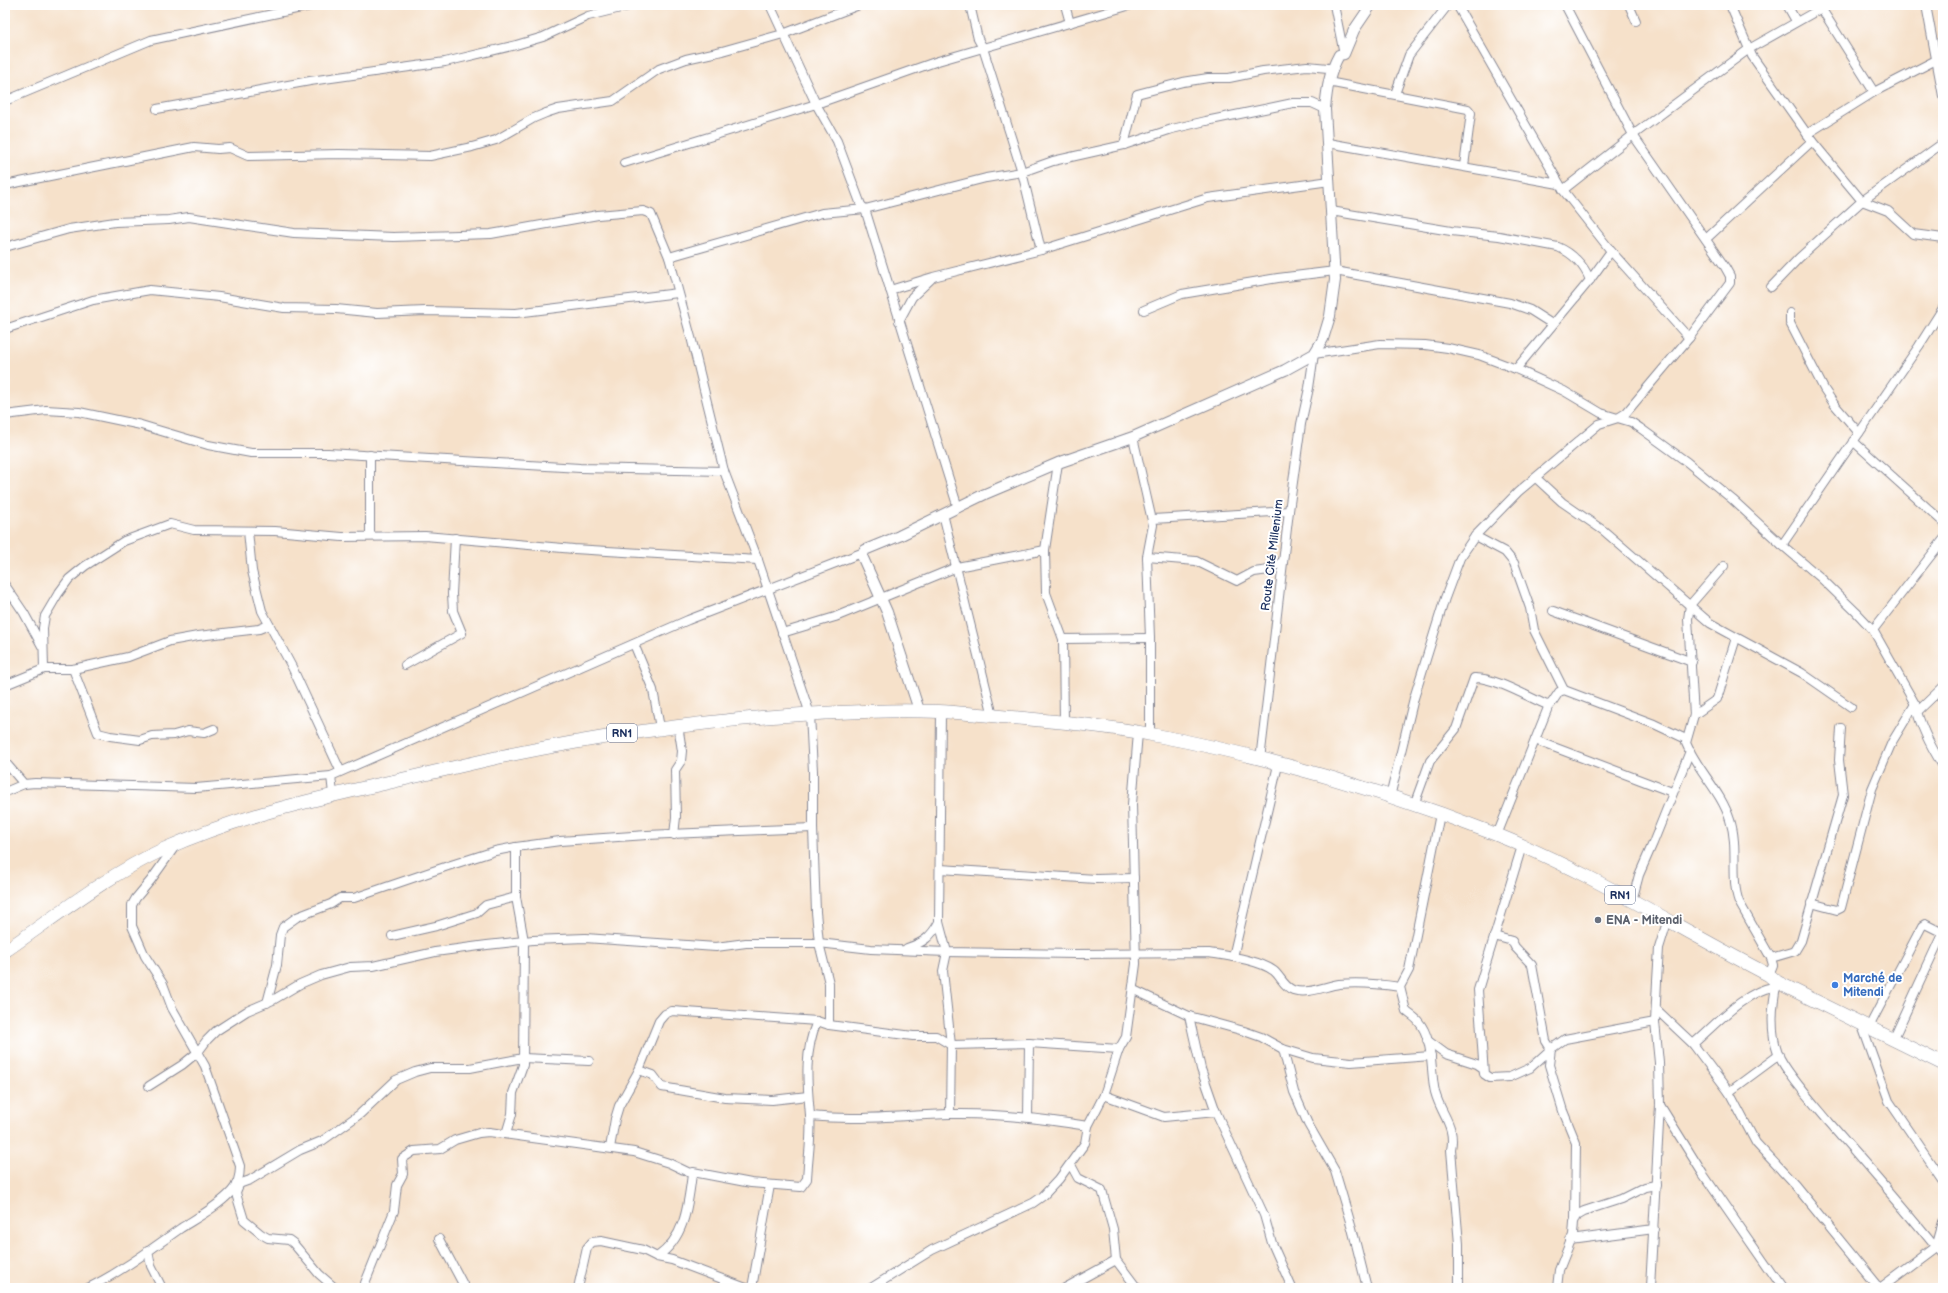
<svg xmlns="http://www.w3.org/2000/svg" width="1948" height="1293" font-family="'Balsamiq Sans',sans-serif">
<rect width="100%" height="100%" fill="#fff"/>
<filter id="ink" filterUnits="userSpaceOnUse"><feTurbulence type="fractalNoise" baseFrequency=".025" numOctaves="2"/><feDisplacementMap in="SourceGraphic" scale="8" xChannelSelector="R" yChannelSelector="G"/><feConvolveMatrix kernelMatrix="1 2 1 2 8 2 1 2 1" color-interpolation-filters="sRGB"/></filter>
<filter id="wash" filterUnits="userSpaceOnUse"><feTurbulence type="fractalNoise" baseFrequency=".012" numOctaves="4" result="noise"/><feDisplacementMap in="SourceGraphic" scale="16" xChannelSelector="R" yChannelSelector="G"/><feGaussianBlur stdDeviation="0.9" result="paint"/><feColorMatrix in="noise" values="0 0 0 0 0 0 0 0 0 0 0 0 0 0 0 0 0 1.4 0 .05"/><feComposite in="paint" operator="in"/></filter>
<g filter="url(#wash)">
<rect width="100%" height="100%" fill="#f6e1ca"/>
</g>
<g filter="url(#ink)">
<g fill="none" stroke-linecap="round" stroke-linejoin="round">
<defs>
<g id="minor">
<path d="M770 5 816 104 837 141 861 205 865 209 958 508"/>
<path d="M970 5 978 39 983 48 1022 172 1041 250"/>
<path d="M1065 5 1070 23"/>
<path d="M1334 5 1344 54"/>
<path d="M1457 5 1563 190 1611 251 1689 338"/>
<path d="M1629 5 1636 21"/>
<path d="M1730 5 1752 56 1812 141 1862 201 1888 211 1913 234 1943 238"/>
<path d="M1787 5 1796 21"/>
<path d="M1926 5 1943 96"/>
<path d="M1821 8 1874 92"/>
<path d="M1328 82 1468 109 1471 113 1464 166"/>
<path d="M1395 94 1409 55 1448 5"/>
<path d="M5 101 151 40 315 5"/>
<path d="M157 109 310 81 445 62 516 45 543 37 588 16 633 5"/>
<path d="M1807 134 1874 92 1936 60"/>
<path d="M1328 143 1559 184"/>
<path d="M1124 145 1137 94 1183 82 1208 78H1229L1263 71 1307 66 1328 68 1330 73"/>
<path d="M624 163 816 104 938 61 1131 5"/>
<path d="M5 185 194 147 218 149 230 148 248 156 339 154 430 156 472 147 496 140 534 118 546 113 558 109 613 101 659 69 686 59 722 51 783 34 859 5"/>
<path d="M1563 190 1633 135 1749 49 1827 5"/>
<path d="M1331 211 1451 231 1499 236 1558 247C1572 253 1584 265 1590 280"/>
<path d="M1706 239 1812 141"/>
<path d="M5 247 69 229 115 222 169 220 189 217 294 233 393 237 491 234 598 215 643 211 651 214 669 257 692 341 724 471 758 560 810 714 813 771V828L816 912 819 943 829 983V1025"/>
<path d="M669 257 822 213 865 209 986 178 1022 172 1053 161 1124 145 1172 129 1206 121 1293 103H1312L1325 109"/>
<path d="M1771 287 1799 258 1862 201 1943 143"/>
<path d="M890 290 933 277 1041 250 1208 198 1330 181"/>
<path d="M1144 310 1182 294 1278 278 1335 271 1510 303 1530 310 1552 324"/>
<path d="M1790 313V323L1824 389 1834 404 1859 433"/>
<path d="M899 321 912 297 931 279"/>
<path d="M5 329 93 300 150 290 219 297 284 308 336 309 377 313 426 311 516 313 678 293"/>
<path d="M1516 369 1590 280 1611 251"/>
<path d="M5 415 46 410 79 412 141 425 208 445 251 453H328L580 468 724 471"/>
<path d="M1133 437 1153 525 1147 557 1150 638V734"/>
<path d="M1853 441 1943 522"/>
<path d="M370 455V536"/>
<path d="M1058 463 1045 550 1046 593 1063 639 1064 723"/>
<path d="M1536 478 1562 502 1604 531 1710 623 1802 673 1851 707"/>
<path d="M943 514 993 716"/>
<path d="M1153 519 1289 511"/>
<path d="M248 531 252 571 262 611 292 667 340 770"/>
<path d="M1475 536 1505 552 1514 563 1530 608 1534 630 1564 690"/>
<path d="M1782 545 1919 346 1943 308"/>
<path d="M1147 557 1196 561 1237 581 1254 572 1269 570 1283 561"/>
<path d="M1724 566 1690 605 1688 619 1694 715 1686 743C1697 770 1721 791 1730 820 1739 847 1730 878 1739 902L1771 958 1773 965 1769 975"/>
<path d="M5 585 24 613 42 646"/>
<path d="M1553 611 1692 662"/>
<path d="M1873 630 1943 540"/>
<path d="M782 633 835 617 957 567 1045 550"/>
<path d="M1063 639 1150 638"/>
<path d="M634 644 653 690 660 728"/>
<path d="M405 665 462 633 453 611 452 594 455 538"/>
<path d="M44 669 43 628 45 616 58 594 69 579 85 566 124 541 170 524 194 530 275 531 342 537 425 536 574 549 758 560"/>
<path d="M73 669 98 733 110 736 140 740 152 736 174 735 188 731 204 733 214 729"/>
<path d="M5 685 44 669H73L128 657 170 641 198 636 259 629 269 625"/>
<path d="M941 711 939 922 947 952 943 971 951 1045 950 1114"/>
<path d="M1917 712 1943 687"/>
<path d="M1694 715 1717 699 1736 638"/>
<path d="M1535 740 1672 792"/>
<path d="M1260 760 1289 511 1301 424 1309 388 1314 354 1380 344 1425 345 1448 348 1479 355 1516 369 1564 391 1601 413 1631 422 1640 428 1687 462 1733 500 1782 545 1821 578 1856 612 1873 630 1915 704C1920 726 1931 747 1943 766"/>
<path d="M5 762 24 784"/>
<path d="M331 776 333 794"/>
<path d="M5 792 24 784 35 783 196 788 331 776 688 620 864 552"/>
<path d="M1390 797 1414 698 1445 598 1460 558 1475 536 1518 492 1599 424 1618 418 1626 413 1689 338 1730 283V276L1725 267 1633 135 1565 5"/>
<path d="M1414 805 1430 761 1456 729 1474 678C1494 677 1528 697 1547 705L1551 704 1559 692 1564 690 1654 724 1686 739"/>
<path d="M1440 814 1409 970 1400 987 1406 1011C1409 1014 1415 1017 1418 1021 1434 1039 1430 1070 1435 1092 1441 1115 1456 1125 1451 1150L1459 1244V1288"/>
<path d="M674 835 676 817 675 770 681 761 682 751 678 725"/>
<path d="M1497 835 1549 705"/>
<path d="M1522 846 1478 990 1484 1074 1490 1078 1510 1077 1530 1068 1551 1049 1565 1039 1655 1022"/>
<path d="M940 869 1096 879 1134 878"/>
<path d="M1632 901 1639 875 1653 843 1690 751"/>
<path d="M1811 903 1837 910 1841 908 1872 789 1892 742 1915 704"/>
<path d="M392 936 436 926 477 913 486 905 516 897"/>
<path d="M1494 936 1512 941 1515 947 1532 965 1546 1041 1551 1049 1549 1065 1563 1111 1576 1143 1575 1219"/>
<path d="M907 948C923 943 931 937 939 922"/>
<path d="M1233 957 1278 765"/>
<path d="M1771 958 1795 951 1801 941 1843 795 1839 760 1841 728"/>
<path d="M1777 982C1772 1005 1770 1032 1778 1054 1786 1073 1815 1105 1829 1122 1867 1166 1907 1210 1943 1256"/>
<path d="M1134 990 1189 1016 1244 1031 1261 1037 1283 1049 1313 1058 1351 1062 1431 1056"/>
<path d="M267 1003 277 965 280 935 283 927 297 917 331 904 340 898H354L448 866 495 851 516 847 560 841 647 835 813 828"/>
<path d="M1657 1010 1693 1044 1729 1092 1756 1143 1795 1185 1879 1288"/>
<path d="M1189 1016 1201 1069 1216 1112 1264 1215 1272 1243 1292 1288"/>
<path d="M1861 1023 1889 1101 1943 1180"/>
<path d="M1869 1027 1922 926 1925 924 1943 933"/>
<path d="M1427 1040 1446 1054 1477 1064 1483 1068"/>
<path d="M1893 1040 1943 932"/>
<path d="M1693 1044C1714 1026 1745 991 1773 987L1775 989"/>
<path d="M1283 1049 1294 1092 1308 1124 1335 1171 1352 1228 1367 1288"/>
<path d="M639 1070 653 1075 662 1087 725 1098 772 1100 808 1096"/>
<path d="M149 1086 182 1065 198 1052 207 1040 216 1031 247 1011 273 1000 300 984 321 975 350 967 373 966 435 952 487 945 533 940 585 938 716 947 746 943H819L871 949 947 952 1076 954 1209 953C1227 956 1259 960 1274 971 1281 977 1284 987 1293 990 1308 995 1325 986 1339 984 1360 982 1380 984 1400 987"/>
<path d="M1729 1092 1779 1055"/>
<path d="M1104 1095 1164 1117 1216 1112"/>
<path d="M1660 1105 1703 1174 1782 1288"/>
<path d="M810 1116C858 1121 904 1115 951 1114 997 1113 1042 1119 1088 1126"/>
<path d="M1028 1117 1029 1043"/>
<path d="M506 1134 512 1114 513 1093 523 1065 524 941 516 897V847"/>
<path d="M610 1148 615 1119 619 1106 639 1070 659 1021 665 1014 672 1011 817 1021 829 1025 913 1036H936L951 1045 1029 1043 1119 1049"/>
<path d="M1071 1165 1078 1178 1102 1190 1113 1229 1116 1260 1137 1288"/>
<path d="M236 1185 250 1180 300 1150 322 1141 360 1114 396 1080 415 1072 430 1068H470L523 1058 589 1061"/>
<path d="M239 1185 236 1192 237 1197 244 1220 261 1234 268 1238 289 1240 293 1243 319 1274 335 1288"/>
<path d="M439 1239 465 1288"/>
<path d="M1570 1240 1654 1229"/>
<path d="M148 1251 151 1266 162 1288"/>
<path d="M657 1257C685 1238 688 1206 692 1174"/>
<path d="M88 1288C121 1272 151 1249 181 1228 198 1217 217 1207 231 1192 238 1185 240 1176 240 1166L205 1066 172 1008 163 984 145 956 132 926V905L136 898 151 880 176 845"/>
<path d="M363 1288 394 1211 397 1185 403 1174 402 1159 414 1151 440 1149 455 1140 479 1133 489 1132 634 1152 669 1163 692 1174 693 1172 751 1183 801 1187 807 1179C808 1158 812 1135 810 1115 807 1082 804 1052 817 1021"/>
<path d="M578 1288 587 1248 592 1242 601 1241 643 1250 657 1257 672 1260 746 1288"/>
<path d="M752 1288 770 1185"/>
<path d="M871 1288 932 1250 1033 1203 1043 1196 1059 1179 1085 1143 1088 1126 1104 1095 1119 1049 1126 1037 1136 964 1132 804 1138 733"/>
<path d="M1065 1288 1116 1260"/>
<path d="M1557 1288 1559 1270 1573 1235 1574 1222 1577 1215 1584 1211 1621 1199 1645 1187 1656 1185"/>
<path d="M1650 1288 1660 1105 1659 1063 1655 1022 1657 981 1659 948 1668 919"/>
<path d="M1880 1288 1936 1246 1943 1222"/>
</g>
<path id="tertiary" d="M919 710 887 612 862 556 865 550 899 536 985 494 1058 463 1133 437 1285 370 1314 354 1323 339 1330 316 1335 280 1325 109C1327 89 1329 73 1339 55L1344 54 1354 30 1371 5"/>
<path id="trunk" d="M5 951C56 916 106 876 162 850 237 816 315 799 395 781 431 773 468 764 504 756 606 735 706 720 809 714 847 712 884 710 922 711 946 711 971 714 996 716 1049 721 1102 725 1154 735 1270 757 1385 791 1495 834 1590 872 1678 928 1769 975L1777 982 1943 1064"/>
</defs>
<!-- minor casing -->
<use href="#minor" stroke="#888894" stroke-width="10"/>
<!-- tertiary casing -->
<use href="#tertiary" stroke="#888894" stroke-width="12"/>
<!-- trunk casing -->
<use href="#trunk" stroke="#888894" stroke-width="14"/>
<!-- minor -->
<use href="#minor" stroke="#fff" stroke-width="8"/>
<!-- tertiary -->
<use href="#tertiary" stroke="#fff" stroke-width="10"/>
<!-- trunk -->
<use href="#trunk" stroke="#fff" stroke-width="13"/>
</g>
</g>
<!-- markers -->
<circle fill="#6b7280" stroke="#fff" stroke-width="1.5" cx="1598" cy="920" r="4"/>
<circle fill="#3f7fe0" stroke="#fff" stroke-width="1.5" cx="1835" cy="985" r="4"/>
<g text-anchor="middle" stroke-width="4" stroke-linejoin="round" paint-order="stroke">
<!-- shield labels -->
<g fill="#fff" stroke="#5f6d8e" stroke-width="1">
<rect x="607" y="724" width="30" height="18" rx="3"/>
<rect x="1605" y="886" width="30" height="18" rx="3"/>
</g>
<g font-size="11" font-weight="bold" fill="#1b2f5e">
<text x="622" y="737">RN1</text>
<text x="1620" y="899">RN1</text>
</g>
<!-- street labels -->
<g font-size="12" fill="#1b2f5e" stroke="#fff">
<text transform="translate(1272 555) rotate(-83)" y="4">Route Cité Millenium</text>
</g>
<!-- worship labels -->
<g font-size="12" font-weight="bold" fill="#5b616d" stroke="#fff" text-anchor="start">
<text x="1606" y="924">ENA - Mitendi</text>
</g>
<!-- shop labels -->
<g font-size="12" font-weight="bold" fill="#366cbe" stroke="#fff" text-anchor="start">
<text x="1843" y="982">Marché de<tspan x="1843" dy="14">Mitendi</tspan></text>
</g>
</g>
<!-- margin -->
<rect width="1948" height="1293" fill="none" stroke="#fff" stroke-width="20"/>
</svg>
